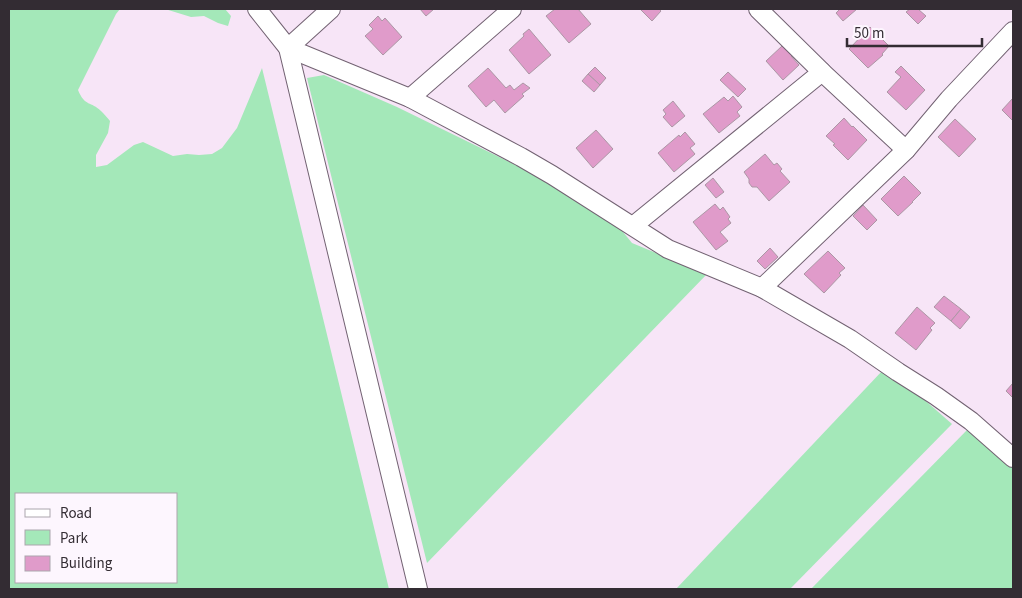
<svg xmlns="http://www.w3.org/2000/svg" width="1022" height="598" font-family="'Source Sans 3',sans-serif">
<rect width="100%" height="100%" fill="#f7e5f7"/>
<!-- green -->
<g fill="#a4e8b9" fill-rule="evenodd">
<path d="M9 9H120L116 14 78 90C85 107 91 101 101 111 104 114 107 117 110 121L108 133 96 155V167L107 165 134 145 143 142 173 156 187 154 199 155 212 154 222 148 237 128 262 68 389 589H9ZM16 494H176V582H16Z"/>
<path d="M165 9H225L231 16 228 26 218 23 204 16 191 17Z"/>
<path d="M324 75 397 107 544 179 619 227 632 243 707 274 427 563 307 78Z"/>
<path d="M883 370 919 395 952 424 790 589H676Z"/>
<path d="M969 428 1013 466V589H811Z"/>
</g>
<!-- building -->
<g fill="#e09bca" stroke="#ac97a5">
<path d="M420 9H434L426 16Z"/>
<path d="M555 9H578L591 24 569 43 546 16Z"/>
<path d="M640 9H659L661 11 652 21Z"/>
<path d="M840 9H857L843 21 836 13Z"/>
<path d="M910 9H918L926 16 918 24 906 12Z"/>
<path d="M378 16 382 21 385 18 402 37 383 55 365 36 373 29 369 25Z"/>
<path d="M870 27 889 46 882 54 883 55 868 68 849 49Z"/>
<path d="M529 29 551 55 529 74 509 50 524 36 523 34Z"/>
<path d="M782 46 786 50 790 46 795 52 791 56 799 65 783 80 766 61Z"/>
<path d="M901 66 925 90 906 110 887 92 901 77 895 72Z"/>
<path d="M595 67 606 78 600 85 588 74Z"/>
<path d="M488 68 506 88 510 85 514 90 523 83 530 88 522 94 524 96 505 113 494 100 486 107 468 86Z"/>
<path d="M728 72 746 89 738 97 720 80Z"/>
<path d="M588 74 600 85 594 92 582 81Z"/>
<path d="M733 96 742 107 737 112 740 116 719 133 703 114 724 97 728 101Z"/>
<path d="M1013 98V121L1002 110Z"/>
<path d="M673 101 685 116 672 127 663 117 666 114 663 110Z"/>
<path d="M844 118 852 127 853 126 867 140 848 160 833 145 835 144 826 136Z"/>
<path d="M955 119 976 139 959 157 938 137Z"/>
<path d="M596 130 613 149 593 168 576 148Z"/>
<path d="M685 132 695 144 690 148 695 154 674 172 658 153 679 135 680 137Z"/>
<path d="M765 154 774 165 777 163 782 169 780 171 790 182 769 201 757 187H752L749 183V179L744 172Z"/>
<path d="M904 176 921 193 912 202H913L898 216 881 199Z"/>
<path d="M713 178 724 192 716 198 705 185Z"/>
<path d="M715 204 720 210 723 207 730 217 728 219 731 223 720 232 728 241 716 250 693 222Z"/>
<path d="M863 205 877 220 867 230 853 216Z"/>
<path d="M770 248 778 257 765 269 757 261Z"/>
<path d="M828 251 845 268 839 273 841 275 824 293 804 274Z"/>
<path d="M944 296 961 309 951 321 934 307Z"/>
<path d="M917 307 935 323 930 328 932 330 916 350 895 333Z"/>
<path d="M961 309 970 317 960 329 951 321Z"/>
<path d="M1013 383V398L1006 391Z"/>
</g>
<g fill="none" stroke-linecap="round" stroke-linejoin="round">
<defs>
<g id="minor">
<path d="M257 9 288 48 418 589"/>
<path d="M758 9 822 72 906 150"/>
<path d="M288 48 410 98 521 157 552 175 668 249 762 288 850 339 898 372 936 396 971 421 1013 458"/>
<path d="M288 48 331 9"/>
<path d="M410 98 512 9"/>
<path d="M633 226 822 72"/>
<path d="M762 288 906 150 949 99 1013 31"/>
</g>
</defs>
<!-- minor casing -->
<use href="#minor" stroke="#726272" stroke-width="20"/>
<!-- minor -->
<use href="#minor" stroke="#fff" stroke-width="18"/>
</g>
<!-- border -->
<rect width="1022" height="598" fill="none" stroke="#332c33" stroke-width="20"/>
<!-- legend -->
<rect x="15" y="493" width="162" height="90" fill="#fdf6fe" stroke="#aca5ad"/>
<rect x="25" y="509" width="25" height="8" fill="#ffffff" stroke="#aca5ad"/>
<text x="60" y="518" font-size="15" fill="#332c33">Road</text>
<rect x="25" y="530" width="25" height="15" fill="#a4e8b9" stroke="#aca5ad"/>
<text x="60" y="543" font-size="15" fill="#332c33">Park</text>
<rect x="25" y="556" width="25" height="15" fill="#e09bca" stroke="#aca5ad"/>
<text x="60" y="568" font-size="15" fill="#332c33">Building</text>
<!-- scale -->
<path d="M847 38v8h135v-8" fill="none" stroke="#332c33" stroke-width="2.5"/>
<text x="854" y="38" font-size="15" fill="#332c33" stroke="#fdf6fe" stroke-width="4" paint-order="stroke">50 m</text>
</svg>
